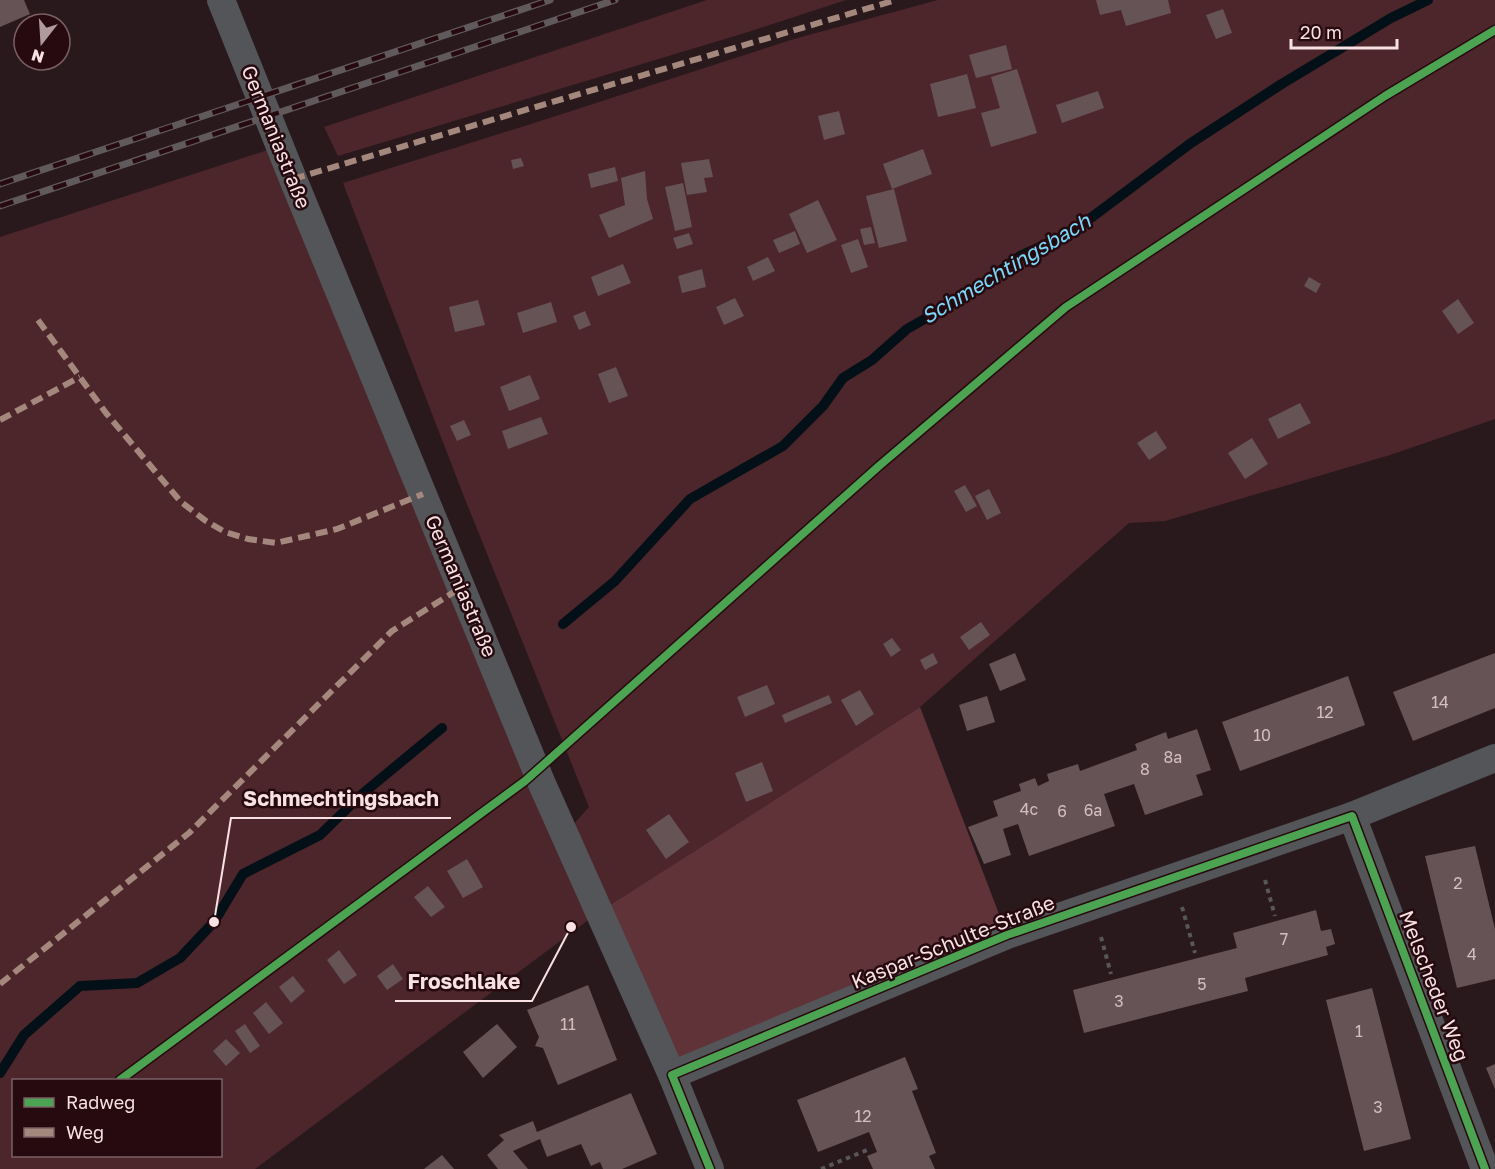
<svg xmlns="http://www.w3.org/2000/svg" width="1495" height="1169" font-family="'Golos Text',sans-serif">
<rect width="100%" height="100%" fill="#2a191c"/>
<!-- green -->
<g fill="#4d262c" fill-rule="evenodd">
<path d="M707 0H846L748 32 338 156 324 127Z"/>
<path d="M938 0H1495V419L1390 455 1165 521 1129 523 920 707 599 912 255 1169H0V237L280 146 566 833 589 807 463 494 343 183 531 124 794 39ZM14 1080H220V1156H14Z"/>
</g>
<!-- forest -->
<path fill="#603339" d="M920 707 1007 935 672 1075 599 912Z"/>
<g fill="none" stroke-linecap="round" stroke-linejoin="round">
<!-- stream -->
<g stroke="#041017" stroke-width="10">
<path d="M563 624 615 581 690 499 783 446 823 406 843 378 872 360 907 329 967 295 1020 256 1072 232 1191 143 1280 85 1391 18 1428 0"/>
<path d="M0 1073 24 1035 80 986 137 983 180 958 214 922 243 874 320 835 361 795 442 728"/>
</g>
</g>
<!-- building -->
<g fill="#665356">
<path d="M0 0H24L30 14 0 27Z"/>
<path d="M1096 0H1168L1171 13 1126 26 1121 10 1100 15Z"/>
<path d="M1223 9 1232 33 1216 39 1206 15Z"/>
<path d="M1006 45 1012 69 976 78 969 55Z"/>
<path d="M1017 69 1037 133 991 147 981 113 1000 108 991 77Z"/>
<path d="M967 74 976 108 938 117 930 84Z"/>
<path d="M1098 91 1104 108 1062 123 1056 105Z"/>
<path d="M839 111 845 134 824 140 818 116Z"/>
<path d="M923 149 932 174 892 189 883 164Z"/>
<path d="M521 158 524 166 513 169 511 160Z"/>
<path d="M709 159 713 177 704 178 707 192 687 195 681 163Z"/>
<path d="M615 167 618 181 591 188 588 174Z"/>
<path d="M645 171 647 199 653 219 609 238 599 215 625 205 621 178Z"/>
<path d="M683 183 692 227 675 231 665 187Z"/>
<path d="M894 189 907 241 879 248 866 196Z"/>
<path d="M818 200 837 240 807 253 789 214Z"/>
<path d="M871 227 875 243 864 245 860 229Z"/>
<path d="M795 231 800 244 779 253 773 240Z"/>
<path d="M689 233 693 244 677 249 673 238Z"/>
<path d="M858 239 868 267 851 273 841 245Z"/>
<path d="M768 257 775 271 753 281 747 267Z"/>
<path d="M623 264 631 283 598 296 591 277Z"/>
<path d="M702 269 706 287 682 293 678 276Z"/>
<path d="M1309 277 1321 284 1316 293 1304 286Z"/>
<path d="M735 298 744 316 724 325 716 307Z"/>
<path d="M1458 299 1474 323 1458 334 1442 311Z"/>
<path d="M478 300 485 325 455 332 449 307Z"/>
<path d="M551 302 557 322 523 333 517 313Z"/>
<path d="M585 311 591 325 579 330 573 316Z"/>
<path d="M616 367 628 396 609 403 598 374Z"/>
<path d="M530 375 540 399 509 411 500 387Z"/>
<path d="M1300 403 1311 423 1278 439 1268 419Z"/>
<path d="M541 417 548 434 508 449 502 431Z"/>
<path d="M464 420 471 435 457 441 450 426Z"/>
<path d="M1156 431 1167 448 1149 460 1137 443Z"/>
<path d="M1252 438 1268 464 1245 479 1228 453Z"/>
<path d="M965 485 977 506 966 512 954 491Z"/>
<path d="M989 489 1001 513 987 520 975 496Z"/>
<path d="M981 622 990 635 969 650 960 637Z"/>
<path d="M892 638 901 650 891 657 883 644Z"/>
<path d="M933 653 938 663 925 670 920 660Z"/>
<path d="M1015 653 1026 680 1000 691 989 664Z"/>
<path d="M1495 653V708L1413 741 1393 692Z"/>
<path d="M1348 676 1365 725 1240 771 1222 722Z"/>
<path d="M767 685 775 704 745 717 737 697Z"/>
<path d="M860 690 874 714 856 726 841 700Z"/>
<path d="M829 695 832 703 785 723 782 715Z"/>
<path d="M987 696 995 722 967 731 959 705Z"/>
<path d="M1197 729 1211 770 1196 775 1203 795 1145 815 1134 784 1104 794 1115 826 1029 856 1018 824 1003 829 1011 855 984 864 968 827 998 816 993 801 1021 791 1019 784 1035 778 1038 786 1049 781 1047 774 1078 764 1080 771 1137 750 1135 744 1166 732 1168 739Z"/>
<path d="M762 762 773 791 746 802 735 773Z"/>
<path d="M669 814 689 842 666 859 646 830Z"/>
<path d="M1475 846 1495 929V979L1457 988 1425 856Z"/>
<path d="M467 859 483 887 463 898 447 871Z"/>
<path d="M428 886 445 907 431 917 414 897Z"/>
<path d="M1316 910 1321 931 1331 929 1335 944 1326 947 1328 955 1245 978 1248 991 1084 1033 1073 990 1237 948 1233 933Z"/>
<path d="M339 950 357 975 344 984 327 960Z"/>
<path d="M393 964 403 979 387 990 377 976Z"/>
<path d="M293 976 305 991 291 1003 279 987Z"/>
<path d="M588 985 617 1060 558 1085 543 1048 535 1046 539 1037 527 1010Z"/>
<path d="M1372 988 1411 1139 1364 1151 1326 1000Z"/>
<path d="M266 1002 283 1023 269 1034 253 1013Z"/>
<path d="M245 1024 260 1046 250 1053 235 1031Z"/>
<path d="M497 1024 517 1047 483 1078 463 1052Z"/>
<path d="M226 1039 240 1053 226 1066 213 1051Z"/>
<path d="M905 1057 918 1089 912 1091 936 1153 929 1156 935 1169H873L867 1156 877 1152 869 1132 818 1152 797 1100Z"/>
<path d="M1495 1064V1089L1486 1068Z"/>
<path d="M631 1093 657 1154 622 1169H603L600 1162 591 1166 581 1144 547 1157 540 1139 513 1151 528 1169H498L487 1155 504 1140 499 1135 533 1121 537 1132Z"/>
<path d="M442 1155 454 1169H424Z"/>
</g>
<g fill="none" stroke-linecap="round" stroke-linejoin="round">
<!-- path -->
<g stroke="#575658" stroke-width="4" stroke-dasharray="4.5 4.5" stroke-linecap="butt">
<path d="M1265 880 1275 916"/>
<path d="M1182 907 1195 953"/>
<path d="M1101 937 1111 974"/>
<path d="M821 1169 867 1150"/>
</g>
<!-- street -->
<g stroke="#535558" stroke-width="28">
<path d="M221 0 293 179 542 784 672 1075 710 1169"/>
<path d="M1352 816 1485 1169"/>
<path d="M672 1075 1007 935 1352 816 1495 758"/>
</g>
<defs>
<g id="rail">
<path d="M0 184 550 0"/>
<path d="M0 206 615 0"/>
</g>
</defs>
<!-- rail casing -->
<use href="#rail" stroke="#605a5d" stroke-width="7"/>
<!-- rail -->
<use href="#rail" stroke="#260a0f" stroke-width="4.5" stroke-dasharray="14" stroke-linecap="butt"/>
<!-- quiet -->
<g stroke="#a5887d" stroke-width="6" stroke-dasharray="12 6" stroke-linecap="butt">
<path d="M293 179 896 0"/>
<path d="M38 320 106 413 181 502 206 521 225 532 248 539 276 543 337 529 423 494"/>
<path d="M0 420 80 377"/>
<path d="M0 984 189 833 392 631 462 587"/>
</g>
<defs>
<g id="cycleway">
<path d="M120 1080 525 781 879 466 1066 307 1385 96 1495 30"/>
<path d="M710 1169 672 1075 1007 935 1352 816 1485 1169"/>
</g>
</defs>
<!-- cycleway casing -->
<use href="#cycleway" stroke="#260a0f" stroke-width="11"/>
<!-- cycleway -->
<use href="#cycleway" stroke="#4ca352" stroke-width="8"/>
</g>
<g text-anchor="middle" stroke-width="5" stroke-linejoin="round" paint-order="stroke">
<!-- number labels -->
<g font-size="16" fill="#d3bec0">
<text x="1440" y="708">14</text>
<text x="1325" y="718">12</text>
<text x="1262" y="741">10</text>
<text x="1173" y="763">8a</text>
<text x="1145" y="775">8</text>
<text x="1029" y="815">4c</text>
<text x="1093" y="816">6a</text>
<text x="1062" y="817">6</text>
<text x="1458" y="889">2</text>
<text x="1284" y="945">7</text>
<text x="1472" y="960">4</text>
<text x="1202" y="990">5</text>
<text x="1119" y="1007">3</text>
<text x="568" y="1030">11</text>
<text x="1359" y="1037">1</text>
<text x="1378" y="1113">3</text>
<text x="863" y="1122">12</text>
</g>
<!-- street labels -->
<g font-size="20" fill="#f7e1e3" stroke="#260a0f">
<text transform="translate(276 137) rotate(68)" y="7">Germaniastraße</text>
<text transform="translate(461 586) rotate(67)" y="7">Germaniastraße</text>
<text transform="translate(953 942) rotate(-22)" y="7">Kaspar-Schulte-Straße</text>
<text transform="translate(1434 986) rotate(69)" y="7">Melscheder Weg</text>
</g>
<!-- water labels -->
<g font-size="21" font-style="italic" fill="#7ad9fa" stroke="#260a0f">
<text transform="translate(1006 269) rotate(-31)" y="7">Schmechtingsbach</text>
</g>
</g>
<!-- callouts -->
<path fill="none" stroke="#f7e1e3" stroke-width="2" d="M214 922L231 818H451M571 927L532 1001H395"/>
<g fill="#f7e1e3" stroke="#260a0f" stroke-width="2">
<circle cx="214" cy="922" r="6"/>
<circle cx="571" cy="927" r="6"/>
</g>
<g font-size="21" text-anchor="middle" font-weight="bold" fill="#f7e1e3" stroke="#260a0f" stroke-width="5" stroke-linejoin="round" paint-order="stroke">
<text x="341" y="806">Schmechtingsbach</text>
<text x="464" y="989">Froschlake</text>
</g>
<!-- legend -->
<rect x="12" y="1079" width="210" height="78" fill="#260a0f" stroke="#7a6064" stroke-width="1.5"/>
<rect x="24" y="1098" width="30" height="9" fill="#4ca352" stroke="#7a6064" stroke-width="1.5"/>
<text x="66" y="1109" font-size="18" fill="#f7e1e3">Radweg</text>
<rect x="24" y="1128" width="30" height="9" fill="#a5887d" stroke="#7a6064" stroke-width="1.5"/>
<text x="66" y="1139" font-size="18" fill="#f7e1e3">Weg</text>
<!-- north arrow -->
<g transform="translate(42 42) rotate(197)"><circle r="28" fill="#260a0f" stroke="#7a6064" stroke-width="1.5"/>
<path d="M0-4.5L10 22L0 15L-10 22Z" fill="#af9b9d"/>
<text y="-9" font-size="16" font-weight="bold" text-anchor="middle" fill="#f7e1e3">N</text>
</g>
<!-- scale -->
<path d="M1291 39v9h106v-9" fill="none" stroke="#f7e1e3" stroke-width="3"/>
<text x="1300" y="39" font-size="18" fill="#f7e1e3" stroke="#260a0f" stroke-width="4.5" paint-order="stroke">20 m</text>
</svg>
